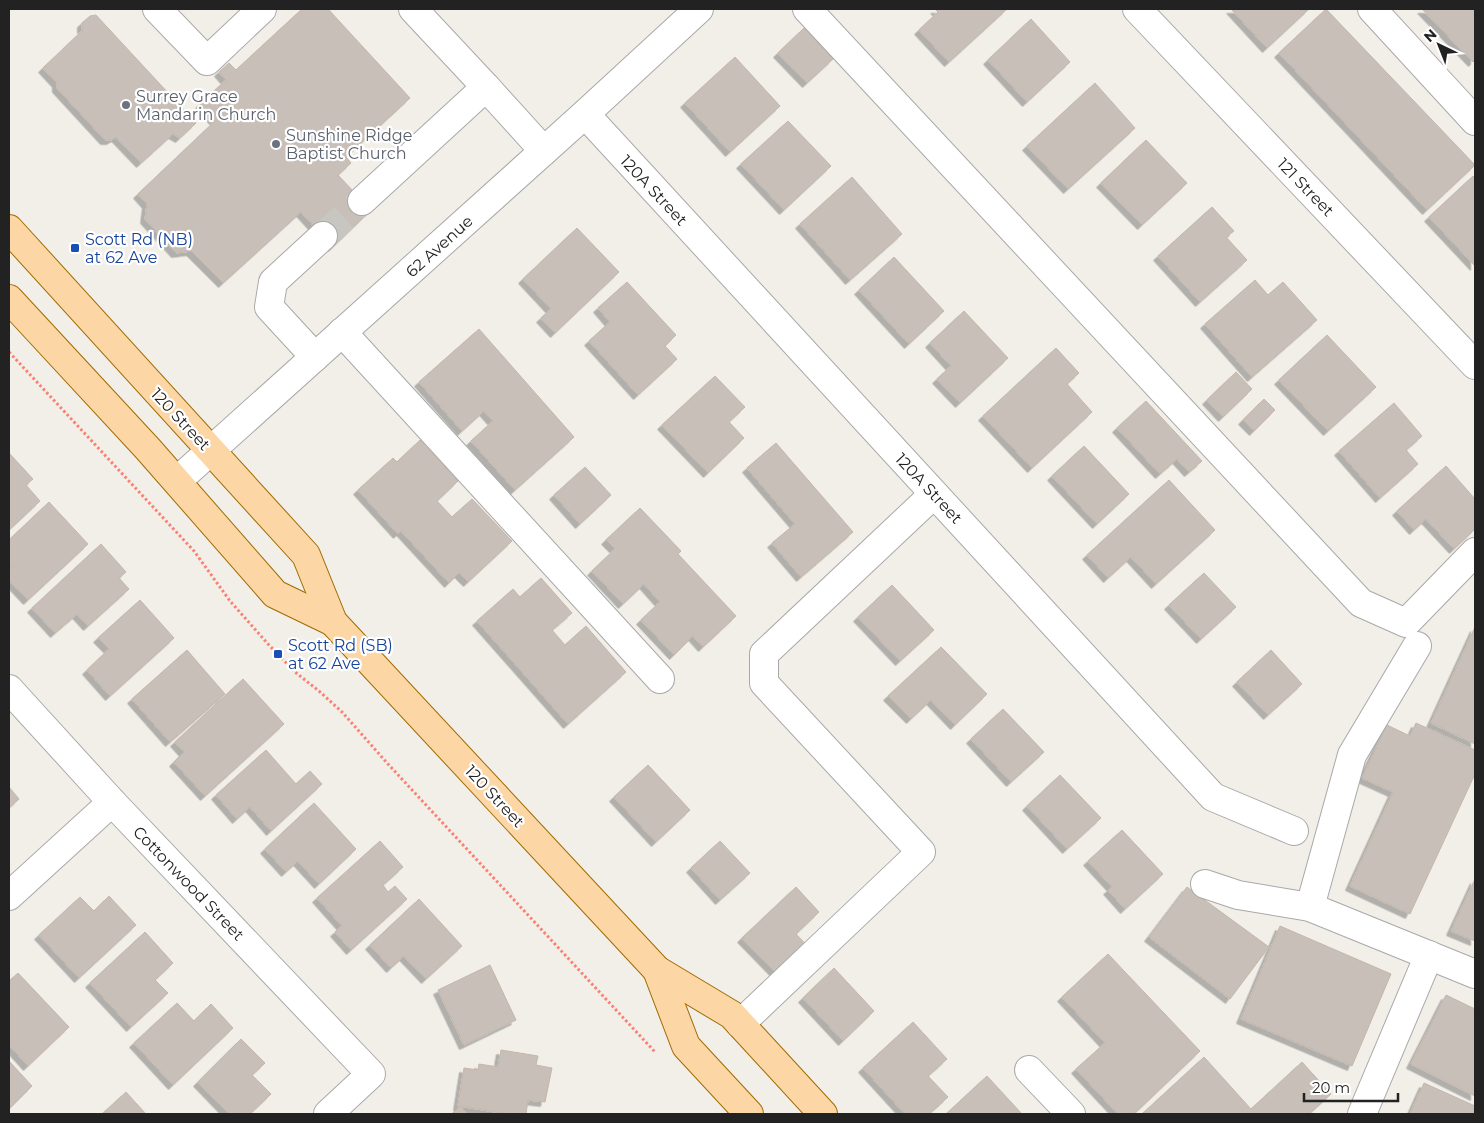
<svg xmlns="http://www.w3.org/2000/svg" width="1484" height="1123" font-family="Montserrat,sans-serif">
<defs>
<filter id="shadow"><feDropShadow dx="-4.5" dy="4.5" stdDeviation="0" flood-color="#0004"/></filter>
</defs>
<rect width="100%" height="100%" fill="#f2efe9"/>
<!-- building -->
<g fill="#c7bfb8" stroke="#c4b6ab" filter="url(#shadow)">
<path d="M302 9H328L410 98 346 157 351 163 338 175 371 210 333 247 301 212 223 283 191 251 176 253 145 219 147 204 138 194 215 121 200 104 226 80 219 72 229 63 236 70Z"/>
<path d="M935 9H1007L949 62 919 30 938 12Z"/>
<path d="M1231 9H1309L1267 48Z"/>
<path d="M1326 9 1475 165 1427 210 1279 53Z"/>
<path d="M1422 9H1475V60L1473 62Z"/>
<path d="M96 15 196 123 180 138 173 134 141 163 116 137 111 140H105L57 88V83L43 68 83 30 82 28V23L90 16Z"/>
<path d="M1031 19 1070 62 1027 102 988 60Z"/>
<path d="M804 28 833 59 807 83 778 53Z"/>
<path d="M735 57 780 106 730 152 685 103Z"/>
<path d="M1095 83 1135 128 1068 189 1027 146Z"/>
<path d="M788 121 831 166 784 210 741 164Z"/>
<path d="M1146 140 1187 183 1142 225 1101 183Z"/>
<path d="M1473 176 1475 179V266L1429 217Z"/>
<path d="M852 177 902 234 850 280 800 224Z"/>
<path d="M1212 207 1234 231 1226 237 1247 260 1200 302 1158 256Z"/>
<path d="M577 228 619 272 555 333 541 318 551 309 523 279Z"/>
<path d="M894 257 944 311 909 344 859 290Z"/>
<path d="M1255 280 1268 295 1283 282 1317 320 1252 377 1205 324Z"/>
<path d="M627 282 676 335 665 346 677 359 638 395 589 341 610 322 598 308Z"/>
<path d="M964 311 1008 358 960 403 937 379 951 366 930 343Z"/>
<path d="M479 329 574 437 515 490 471 441 493 421 484 411 462 431 419 382Z"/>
<path d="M1327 335 1376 387 1328 431 1279 380Z"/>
<path d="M1056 348 1079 373 1067 384 1092 412 1032 468 983 416Z"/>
<path d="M1236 372 1252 389 1223 417 1207 400Z"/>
<path d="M715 376 745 407 729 422 744 438 708 473 662 425Z"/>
<path d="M1264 399 1275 410 1254 431 1243 420Z"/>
<path d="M1146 401 1202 461 1189 472 1177 459 1160 474 1117 428Z"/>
<path d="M1394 403 1422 436 1406 450 1418 464 1380 498 1339 451Z"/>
<path d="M420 440 458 481 437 501 452 517 472 499 512 541 468 582 459 573 449 583 401 531 398 534 358 490 393 458 397 462Z"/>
<path d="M776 443 853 532 801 577 772 543 795 524 747 468Z"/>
<path d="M1084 446 1129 494 1097 524 1052 476Z"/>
<path d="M9 453 33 479 26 485 40 501 9 530Z"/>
<path d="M1446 466 1475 499V529L1454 549 1426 519 1414 530 1397 511Z"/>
<path d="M585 467 611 495 580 524 554 495Z"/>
<path d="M1169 480 1215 530 1156 584 1131 557 1108 578 1087 555Z"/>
<path d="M49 502 88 544 28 600 9 580V570L11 568 9 565V540Z"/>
<path d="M640 508 681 551 678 554 736 616 703 647 693 636 674 655 641 620 660 602 644 584 623 604 592 571 615 549 606 540Z"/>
<path d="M101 544 126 572 119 578 129 589 88 626 77 614 55 633 32 608Z"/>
<path d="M1204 573 1236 607 1201 639 1169 605Z"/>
<path d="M541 578 572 613 552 630 565 645 586 626 626 672 568 724 477 621 513 589 520 597Z"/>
<path d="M892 585 934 630 900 661 858 617Z"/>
<path d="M140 600 174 638 110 696 87 670 109 649 98 638Z"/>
<path d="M1475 627V744L1431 723Z"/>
<path d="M941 647 987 694 955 725 931 700 911 719 888 696Z"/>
<path d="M187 650 225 694 170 742 132 699Z"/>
<path d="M1271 650 1302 684 1268 715 1237 682Z"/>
<path d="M243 679 284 724 205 796 174 762 184 752 175 742Z"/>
<path d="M1003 709 1044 752 1011 782 971 739Z"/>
<path d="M1416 723 1475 750V774L1410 914 1350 886 1393 792 1362 778 1387 725 1410 736Z"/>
<path d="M266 750 296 784 310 771 322 784 271 831 250 807 237 819 216 795Z"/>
<path d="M648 765 690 810 656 842 614 797Z"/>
<path d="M1060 775 1101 818 1067 849 1027 806Z"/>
<path d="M9 787 19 799 9 808Z"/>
<path d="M314 803 356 849 319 884 298 861 286 872 265 849Z"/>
<path d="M1122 830 1163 874 1125 909 1108 890 1112 887 1088 861Z"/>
<path d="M380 841 403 867 383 885 388 892 395 886 407 899 351 950 335 932 342 926 317 898Z"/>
<path d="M720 841 750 873 720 900 691 868Z"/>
<path d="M1475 879V941L1451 931Z"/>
<path d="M796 887 819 912 796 934 811 950 781 978 742 938Z"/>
<path d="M1187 887 1269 947 1230 999 1149 937Z"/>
<path d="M109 896 136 925 79 978 39 935 80 897 94 911Z"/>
<path d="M419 899 462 946 426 979 404 956 391 968 370 945Z"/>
<path d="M1280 926 1391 974 1352 1066 1241 1019Z"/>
<path d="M145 932 173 963 155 980 168 993 131 1027 90 983Z"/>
<path d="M1108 954 1200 1051 1134 1114H1118L1076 1069 1105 1043 1062 997Z"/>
<path d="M490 965 516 1020 464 1045 438 990Z"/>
<path d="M834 968 874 1011 843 1041 803 998Z"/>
<path d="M18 973 69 1027 28 1066 9 1045V981Z"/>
<path d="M1446 995 1475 1009V1096L1411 1064Z"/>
<path d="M177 1003 194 1021 211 1004 233 1028 173 1085 134 1043Z"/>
<path d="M913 1022 947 1059 928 1076 948 1097 929 1114H905L863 1068Z"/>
<path d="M241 1039 265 1063 252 1075 271 1094 250 1114H229L198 1082Z"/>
<path d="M501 1050 538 1056 536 1065 552 1068 545 1102 528 1100 526 1114H508L458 1106 464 1068 478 1070 479 1064 498 1067Z"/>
<path d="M1204 1057 1251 1109 1302 1062 1331 1094 1309 1114H1142Z"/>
<path d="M9 1061 32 1086 9 1109Z"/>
<path d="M987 1076 1022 1114H946Z"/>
<path d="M1424 1083 1475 1106V1114H1410Z"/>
<path d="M126 1092 146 1114H102Z"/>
<path d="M460 1106 468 1114H452Z"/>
</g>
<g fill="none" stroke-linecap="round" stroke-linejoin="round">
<!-- minor-tunnel -->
<path stroke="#c8c6c1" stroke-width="28" stroke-dasharray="28 14" stroke-linecap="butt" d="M323 236 362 201"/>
<defs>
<g id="minor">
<path d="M157 9 207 61 262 9"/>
<path d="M413 9 486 87"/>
<path d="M807 9 1361 603 1406 623 1475 552"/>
<path d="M1137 9 1475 365"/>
<path d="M1372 9 1475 121"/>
<path d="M585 114 1213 797 1294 831"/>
<path d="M362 201 486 87 544 151"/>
<path d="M342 332 660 679"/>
<path d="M315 357 269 307 273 282 323 236"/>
<path d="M177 481 585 114 699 9"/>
<path d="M9 689 112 802 371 1074 328 1114"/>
<path d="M1205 884 1238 895 1310 907 1475 974"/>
<path d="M9 896 112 802"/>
<path d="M1310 907 1352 755 1417 646"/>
<path d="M740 1024 921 852 764 683V654L934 494"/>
<path d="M1029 1070 1071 1114"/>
<path d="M1362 1114 1429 955"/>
</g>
<g id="major">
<path d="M9 229 306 555 333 622 657 970 732 1015 823 1114"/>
<path d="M9 299 148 449 275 594 333 622"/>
<path d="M657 970 686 1046 749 1114"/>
</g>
</defs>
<!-- minor casing -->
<use href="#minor" stroke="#a9a9a9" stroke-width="30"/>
<!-- major casing -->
<use href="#major" stroke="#a06b00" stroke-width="30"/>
<!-- path -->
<path stroke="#fa8072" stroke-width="3" stroke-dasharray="2.5 2.5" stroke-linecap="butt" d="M9 352 194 551 230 601 268 644 295 672 319 691 342 712 388 764 655 1052"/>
<!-- minor -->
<use href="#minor" stroke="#fff" stroke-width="28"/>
<!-- major -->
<use href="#major" stroke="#fcd6a4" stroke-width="28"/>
</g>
<!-- markers -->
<g fill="#6b7280" stroke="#fff" stroke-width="2">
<circle cx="126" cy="105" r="5"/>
<circle cx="276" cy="144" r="5"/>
</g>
<g fill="#1a4fb4" stroke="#fff" stroke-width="2">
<rect x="70" y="243" width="10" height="10" rx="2.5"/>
<rect x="273" y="649" width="10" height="10" rx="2.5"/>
</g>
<g text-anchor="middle" stroke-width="4.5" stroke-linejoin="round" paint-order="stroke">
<!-- worship labels -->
<g font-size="16" fill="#5b616d" stroke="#fff" text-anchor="start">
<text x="136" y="102">Surrey Grace<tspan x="136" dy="18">Mandarin Church</tspan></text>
<text x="286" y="141">Sunshine Ridge<tspan x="286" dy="18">Baptist Church</tspan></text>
</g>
<!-- street labels -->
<g font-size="16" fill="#222" stroke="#fff">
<text transform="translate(1306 187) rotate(46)" y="6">121 Street</text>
<text transform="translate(654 190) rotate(47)" y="6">120A Street</text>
<text transform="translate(439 246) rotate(-42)" y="6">62 Avenue</text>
<text transform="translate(181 419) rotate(47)" y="6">120 Street</text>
<text transform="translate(929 488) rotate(47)" y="6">120A Street</text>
<text transform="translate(495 796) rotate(47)" y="6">120 Street</text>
<text transform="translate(189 883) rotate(46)" y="6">Cottonwood Street</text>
</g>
<!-- transit labels -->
<g font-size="16" fill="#164399" stroke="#fff" text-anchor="start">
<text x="85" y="245">Scott Rd (NB)<tspan x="85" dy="18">at 62 Ave</tspan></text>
<text x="288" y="651">Scott Rd (SB)<tspan x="288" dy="18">at 62 Ave</tspan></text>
</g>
</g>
<!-- border -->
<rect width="1484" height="1123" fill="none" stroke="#222222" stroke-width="20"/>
<!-- north arrow -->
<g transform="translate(1439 45) rotate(317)" stroke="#ffffff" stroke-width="4" paint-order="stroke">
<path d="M0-4L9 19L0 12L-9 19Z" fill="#222222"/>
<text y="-8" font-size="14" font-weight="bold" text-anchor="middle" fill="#222222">N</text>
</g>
<!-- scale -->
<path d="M1304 1093v8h94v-8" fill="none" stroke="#222222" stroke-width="2.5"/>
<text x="1312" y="1093" font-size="15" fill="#222222" stroke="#ffffff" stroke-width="4" paint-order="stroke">20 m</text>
</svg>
